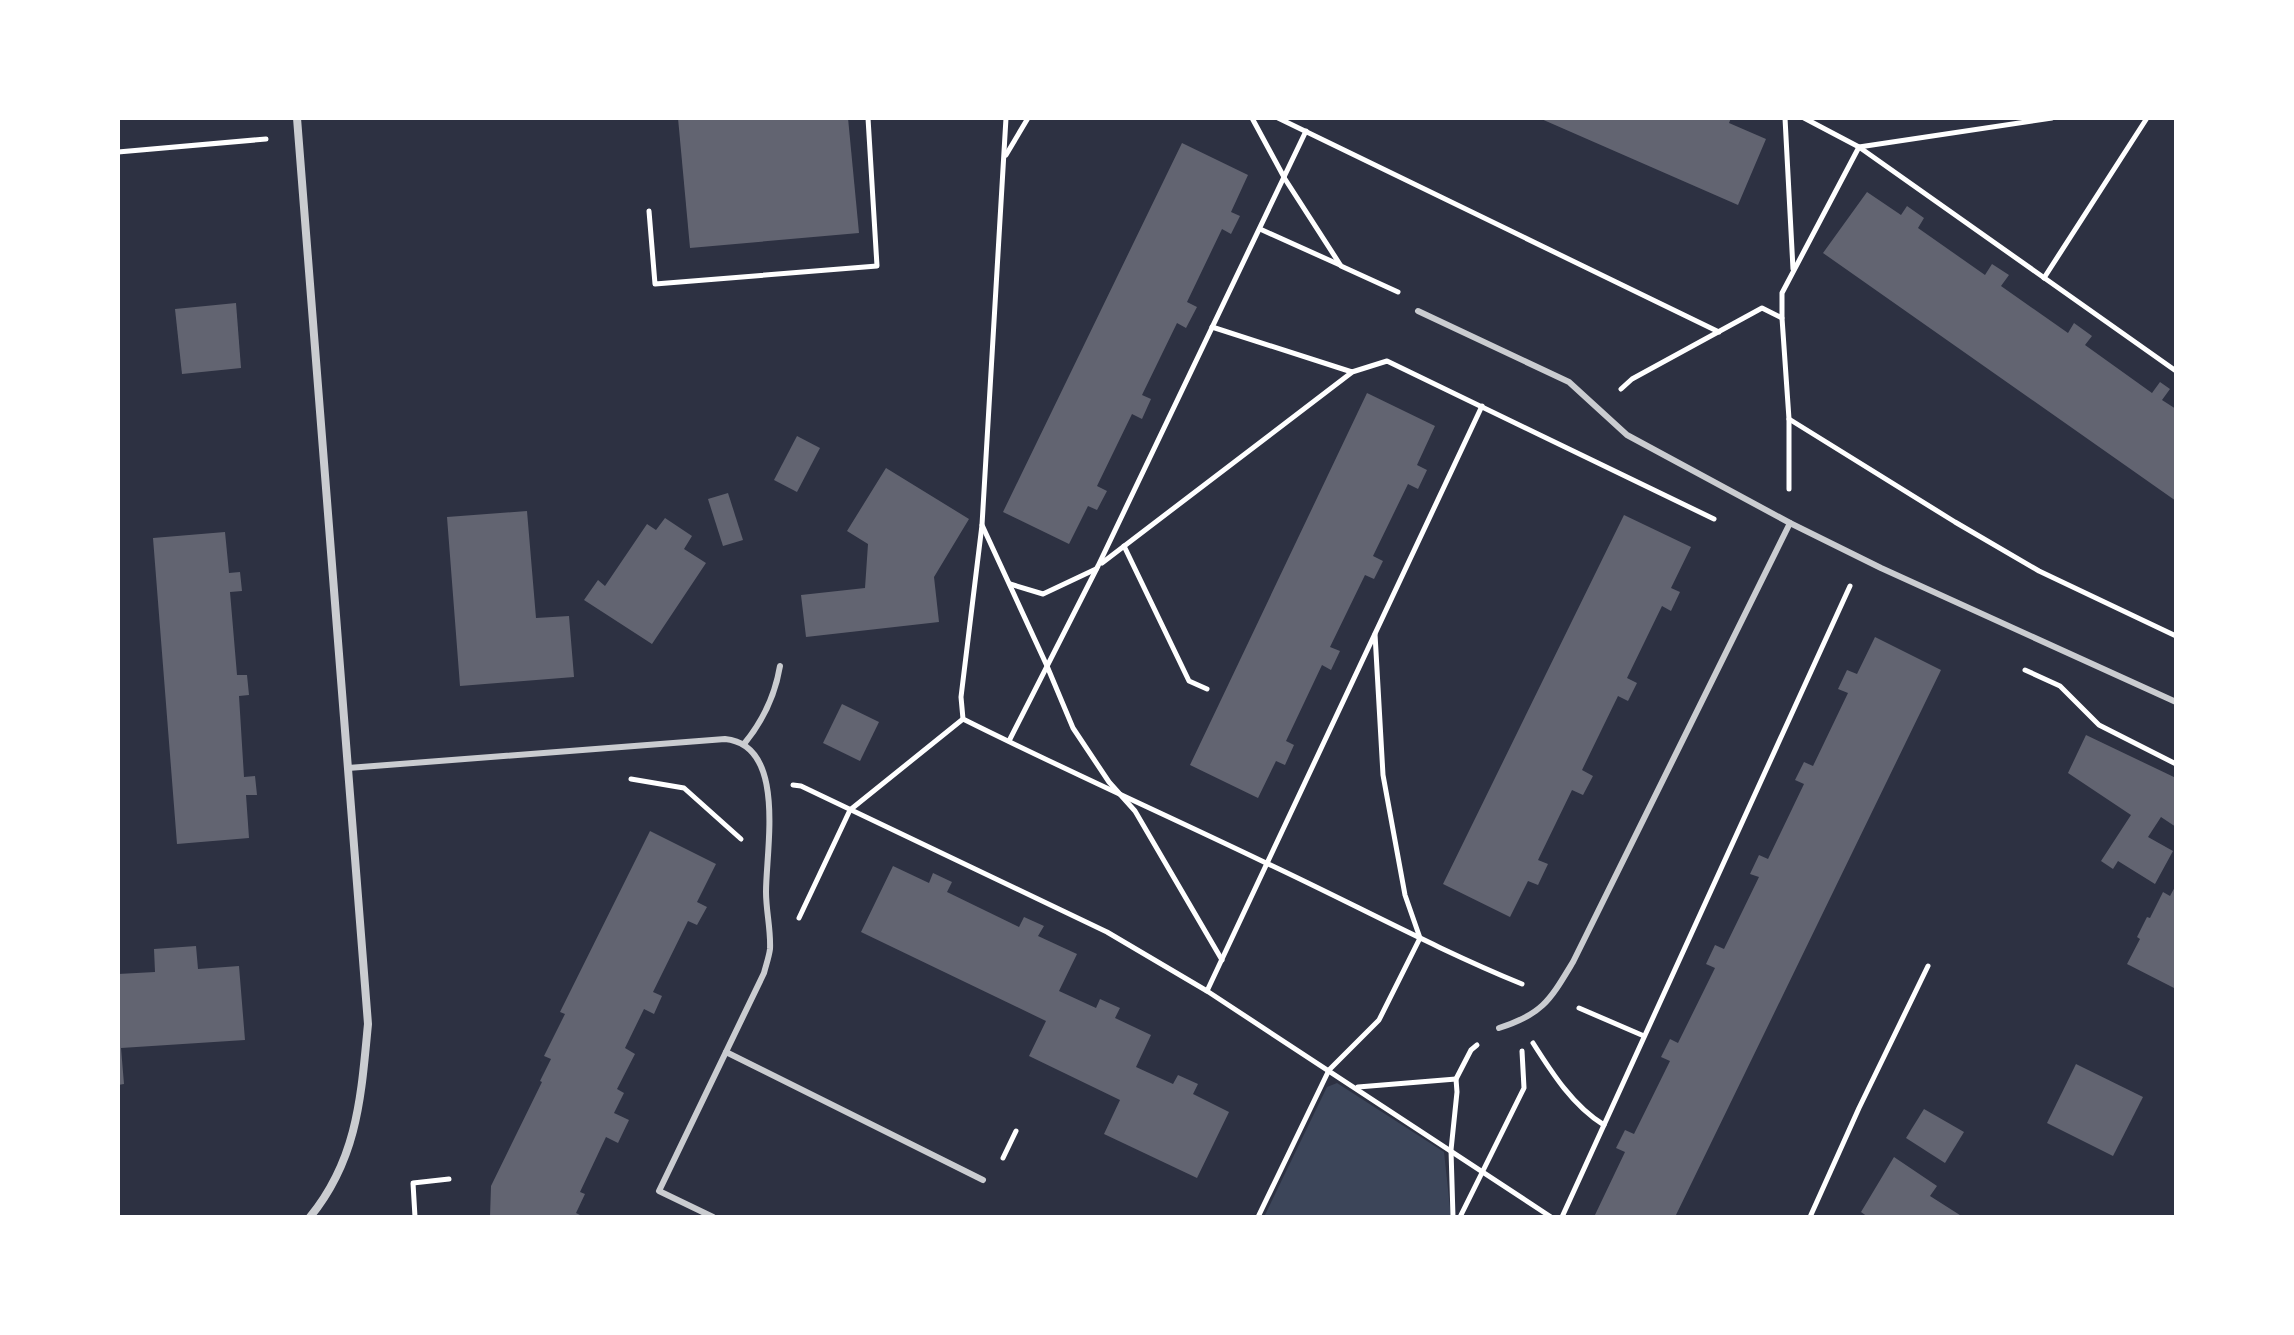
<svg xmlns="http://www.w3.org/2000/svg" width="2294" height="1335" font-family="Commissioner,sans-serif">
<rect width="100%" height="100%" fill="#2d3142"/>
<!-- green -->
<path fill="#3c4559" d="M1337 1083 1444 1152 1451 1217H1264L1327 1087Z"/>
<!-- building -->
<g fill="#626471">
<path d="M678 118H848L859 233 690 248Z"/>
<path d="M1539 118H1731L1729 123 1766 139 1738 205Z"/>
<path d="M1182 143 1248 175 1231 212 1240 216 1231 234 1222 229 1187 302 1197 307 1186 328 1177 323 1142 395 1151 399 1142 419 1132 414 1097 486 1107 491 1097 510 1088 506 1069 544 1003 512Z"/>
<path d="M1867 192 1901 215 1907 206 1924 218 1918 228 1985 275 1992 264 2009 275 2001 286 2068 333 2074 323 2092 336 2085 345 2152 393 2160 382 2170 389 2162 400 2176 409V501L1823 253Z"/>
<path d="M236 303 241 368 182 374 175 309Z"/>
<path d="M1367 393 1435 426 1417 465 1427 470 1418 489 1408 484 1373 556 1383 561 1374 579 1365 575 1330 647 1340 651 1331 670 1322 665 1286 741 1294 745 1285 765 1276 761 1258 798 1190 765Z"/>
<path d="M797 436 820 448 797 492 774 480Z"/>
<path d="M886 468 969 519 934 577 939 622 806 637 801 595 865 588 868 544 847 531Z"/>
<path d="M728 493 743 540 723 546 708 499Z"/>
<path d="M527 511 536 618 569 616 574 677 460 686 447 517Z"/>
<path d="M1624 515 1691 547 1671 588 1680 592 1671 611 1662 606 1627 678 1637 683 1628 701 1618 696 1582 770 1593 776 1583 795 1572 790 1538 860 1548 864 1538 885 1528 881 1510 917 1443 884Z"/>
<path d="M665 518 692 536 684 549 706 563 652 644 584 600 598 580 605 586 647 524 656 530Z"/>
<path d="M225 532 229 573 240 572 242 591 230 592 237 675H247L249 695 239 696 244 777 255 776 257 795H246L249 838 177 844 153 538Z"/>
<path d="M1875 637 1941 670 1675 1217H1594L1625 1152 1616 1148 1625 1130 1634 1134 1670 1061 1661 1057 1670 1039 1678 1043 1715 968 1706 964 1715 945 1724 949 1759 877 1750 874 1759 855 1768 859 1804 784 1795 780 1804 762 1813 766 1848 693 1838 689 1847 670 1857 674Z"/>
<path d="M842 704 879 722 860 761 823 743Z"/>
<path d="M2086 735 2176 778V827L2161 817 2148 837 2173 851 2155 884 2118 861 2113 869 2101 861 2131 815 2068 773Z"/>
<path d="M650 831 716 864 697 902 707 907 697 925 688 921 653 992 662 996 654 1014 644 1009 625 1048 635 1054 617 1089 624 1093 614 1113 629 1120 618 1143 606 1137 580 1192 585 1194 576 1213 584 1217H490L491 1186 542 1082 540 1081 551 1059 544 1056 565 1014 560 1012Z"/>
<path d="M893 866 929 883 933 873 952 882 947 892 1019 927 1024 917 1044 926 1038 936 1077 954 1059 991 1096 1008 1100 999 1120 1008 1115 1018 1151 1035 1136 1067 1173 1084 1178 1075 1198 1084 1193 1094 1229 1112 1197 1178 1104 1134 1120 1100 1029 1056 1046 1021 861 932Z"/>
<path d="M2176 885V989L2127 964 2140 939 2137 937 2147 917 2150 918 2163 892 2170 896Z"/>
<path d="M196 946 198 969 239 966 245 1040 121 1048 124 1084 118 1085V974L155 972 154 949Z"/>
<path d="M2076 1064 2143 1097 2113 1156 2047 1123Z"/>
<path d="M1924 1109 1964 1132 1945 1163 1906 1138Z"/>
<path d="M1894 1157 1937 1186 1930 1196 1963 1217H1868L1861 1212Z"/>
</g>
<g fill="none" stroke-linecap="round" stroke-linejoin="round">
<!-- path -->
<g stroke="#fff" stroke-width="5">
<path d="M1006 118 982 525 1047 666 1073 728 1109 782 1135 811 1222 960"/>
<path d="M1252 118 1285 179 1341 266 1398 292"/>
<path d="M1278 118 1719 332"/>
<path d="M1785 118 1793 269"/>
<path d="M1804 118 1859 147 2176 371"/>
<path d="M118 152 266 139"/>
<path d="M1006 155 1028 118"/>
<path d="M649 211 655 284 877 266 868 118"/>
<path d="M1260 229 1340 265"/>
<path d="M2044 278 2147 118"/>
<path d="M1782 318 1789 419V489"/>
<path d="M1212 327 1352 372 1387 361 1714 519"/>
<path d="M1621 389 1632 379 1762 308 1782 318V293L1859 147 2052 118"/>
<path d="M1789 419 1955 522 2039 571 2176 636"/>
<path d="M982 525 961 697 963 719C1063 769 1164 814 1264 862 1350 902 1434 948 1522 984"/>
<path d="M1124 546 1189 681 1207 689"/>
<path d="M1102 563 1351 373"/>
<path d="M1010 584 1043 594 1096 569"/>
<path d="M2025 670 2060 686 2099 725 2176 764"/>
<path d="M1009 741 1098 566 1306 131"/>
<path d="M631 779 684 788 741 839"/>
<path d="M793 785 801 786 1107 932 1207 991 1551 1217"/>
<path d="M799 918 850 810 963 719"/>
<path d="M1207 991 1482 406"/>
<path d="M1579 1008 1644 1036"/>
<path d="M1533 1043C1552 1073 1573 1106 1604 1125"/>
<path d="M1358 1087 1456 1079"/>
<path d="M1003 1158 1016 1131"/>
<path d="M415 1217 413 1183 449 1179"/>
<path d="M1258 1217 1329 1070 1379 1020 1420 938 1405 895 1383 775 1375 634"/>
<path d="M1453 1217 1451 1150 1457 1092 1456 1079 1471 1050 1477 1045"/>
<path d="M1460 1217 1524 1088 1522 1051"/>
<path d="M1562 1217 1850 586"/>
<path d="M1810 1217 1859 1108 1928 966"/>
</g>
<!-- service -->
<g stroke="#caccd0" stroke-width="6">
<path d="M1418 311 1569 382 1627 435 1790 523 1881 568 2176 702"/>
<path d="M744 744C763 721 775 696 780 666"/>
<path d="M348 768 725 739C787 745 766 849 766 892 766 911 771 930 770 949 769 957 766 965 764 973L659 1191 713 1217"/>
<path d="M1499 1028C1543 1014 1550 1000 1573 962L1790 523"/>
<path d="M726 1052 983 1180"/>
</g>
<!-- minor -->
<path stroke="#caccd0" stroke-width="8" d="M297 118 368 1024C361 1096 358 1158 310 1217"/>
</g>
<!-- border -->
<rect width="2294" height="1335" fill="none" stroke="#ffffff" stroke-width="240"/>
</svg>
